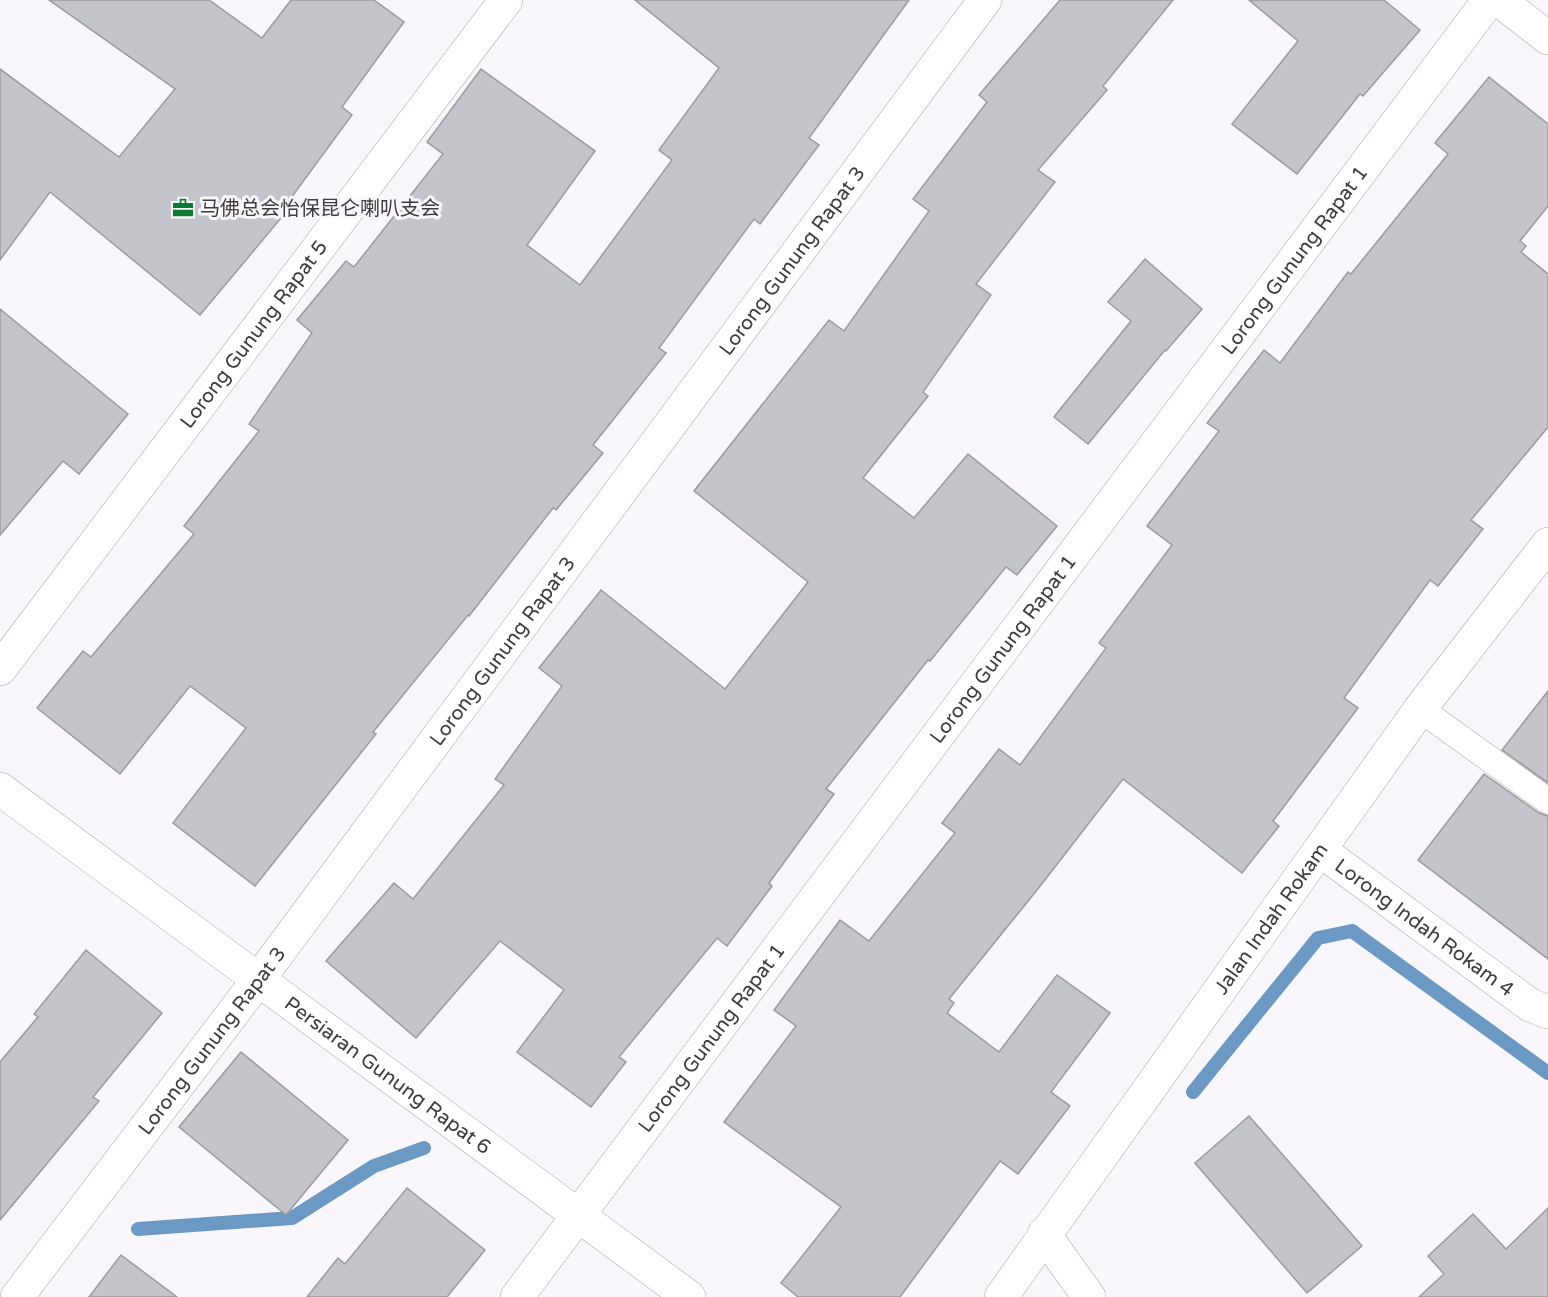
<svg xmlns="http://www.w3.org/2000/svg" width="1548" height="1297" font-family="'Varela Round','Noto Sans SC',sans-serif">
<rect width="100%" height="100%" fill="#faf7fc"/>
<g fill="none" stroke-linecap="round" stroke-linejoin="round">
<!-- stream -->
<g stroke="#6c99c3" stroke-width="14">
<path d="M1193 1092 1318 938 1352 931 1548 1073"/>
<path d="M138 1229 292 1218 374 1166 424 1148"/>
</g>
</g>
<!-- building -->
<g fill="#c4c5cb" stroke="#9a9ba0" stroke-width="1.5">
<path d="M49 0H209L262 38 291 0H374L404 22 342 107 352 115 288 202 292 205 200 315 50 192 0 260V69L119 157 175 89Z"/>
<path d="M635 0H909L809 138 819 145 760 224 754 219 659 348 666 353 593 445 603 453 556 510 553 508 469 616 468 615 373 732 376 734 255 886 173 823 246 728 190 686 120 774 37 708 83 651 91 657 194 534 184 526 259 431 249 424 312 333 297 320 346 261 354 267 443 154 427 142 481 69 595 151 527 245 580 285 672 160 659 150 719 68Z"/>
<path d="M1060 0H1173L1103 86 1107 90 1038 170 1055 182 976 284 991 295 923 392 928 396 863 478 914 518 968 454 1057 526 1017 575 1006 567 930 661 928 660 826 789 834 794 769 883 772 886 727 946 717 938 619 1057 626 1062 591 1107 517 1052 564 990 500 941 416 1038 326 961 394 883 413 899 504 785 495 779 562 686 539 668 601 590 725 689 808 582 694 491 829 320 844 331 929 211 913 199 987 102 979 95Z"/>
<path d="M1249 0H1384L1420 30 1363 96 1360 94 1297 174 1232 124 1298 41Z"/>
<path d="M1489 77 1548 124V206L1520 241 1526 246 1521 252 1548 274V427L1471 520 1483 529 1438 586 1430 580 1344 698 1358 708 1273 821 1279 826 1242 873 1123 779 1041 885 949 999 954 1003 947 1013 999 1052 1057 975 1110 1013 1051 1092 1070 1106 1018 1174 1000 1161 900 1297H798L781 1283 841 1207 724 1122 796 1026 774 1010 840 920 869 941 955 833 942 823 999 749 1020 765 1106 648 1099 643 1172 545 1147 526 1219 431 1207 423 1264 350 1280 363 1348 272 1351 274 1448 154 1435 143Z"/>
<path d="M1145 259 1202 309 1166 351 1165 350 1088 444 1054 417 1131 321 1108 302Z"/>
<path d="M0 309 128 414 79 474 63 461 0 535Z"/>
<path d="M1548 691V783L1502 750Z"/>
<path d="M1484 774 1539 813 1548 816V959L1418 860Z"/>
<path d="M86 950 162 1013 93 1097 99 1101 0 1220V1062L38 1017 34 1014Z"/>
<path d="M241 1052 348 1140 286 1215 179 1127Z"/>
<path d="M1249 1116 1362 1246 1307 1293 1195 1163Z"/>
<path d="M407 1188 485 1250 447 1297H307L338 1258 345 1264Z"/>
<path d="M1548 1208V1297H1419L1444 1274 1428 1256 1473 1214 1506 1249Z"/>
<path d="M121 1255 177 1297H89Z"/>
</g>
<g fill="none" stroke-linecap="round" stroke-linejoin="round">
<defs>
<path id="lane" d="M1420 709 1548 801"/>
<g id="street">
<path d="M1499 0 1548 38"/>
<path id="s1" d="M0 669 506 0"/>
<path id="s2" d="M0 789 689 1297"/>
<path id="s3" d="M1320 850 1530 1005 1548 1012"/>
<path d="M1044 1234 1089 1297"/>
<path id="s4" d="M17 1297 258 980 985 0"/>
<path id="s5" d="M517 1297 1489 0"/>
<path id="s6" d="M1001 1297 1420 709 1548 544"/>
</g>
</defs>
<!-- lane casing -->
<use href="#lane" stroke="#a9a6ab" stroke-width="27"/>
<!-- street casing -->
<use href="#street" stroke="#a9a6ab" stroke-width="34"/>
<!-- lane -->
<use href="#lane" stroke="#fff" stroke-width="26"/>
<!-- street -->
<use href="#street" stroke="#fff" stroke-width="33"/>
</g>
<!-- icons -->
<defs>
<symbol id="office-bare" viewBox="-9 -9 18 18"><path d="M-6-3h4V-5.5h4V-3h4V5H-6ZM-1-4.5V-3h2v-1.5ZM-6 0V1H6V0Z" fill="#0b7b31" stroke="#faf7fc" stroke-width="2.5" paint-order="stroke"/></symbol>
</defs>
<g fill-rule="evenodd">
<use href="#office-bare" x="168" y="193" width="30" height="30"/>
</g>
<g text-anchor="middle" stroke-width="6" stroke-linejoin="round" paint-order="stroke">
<!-- poi labels -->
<g font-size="20" fill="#3e3c3e" stroke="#faf7fc" text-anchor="start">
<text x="200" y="215">马佛总会怡保昆仑喇叭支会</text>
</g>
<!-- street labels -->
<g font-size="20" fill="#3e3c3e" stroke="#faf7fc">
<text dy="7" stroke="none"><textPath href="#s4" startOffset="1294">Lorong Gunung Rapat 3</textPath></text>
<text dy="7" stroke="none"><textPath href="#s5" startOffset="1296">Lorong Gunung Rapat 1</textPath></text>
<text dy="7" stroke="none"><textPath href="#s1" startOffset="420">Lorong Gunung Rapat 5</textPath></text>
<text dy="7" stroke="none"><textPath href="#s5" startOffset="810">Lorong Gunung Rapat 1</textPath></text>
<text dy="7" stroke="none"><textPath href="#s4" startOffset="808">Lorong Gunung Rapat 3</textPath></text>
<text dy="7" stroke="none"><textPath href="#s6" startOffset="465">Jalan Indah Rokam</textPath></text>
<text dy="7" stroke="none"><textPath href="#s3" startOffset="130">Lorong Indah Rokam 4</textPath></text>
<text dy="7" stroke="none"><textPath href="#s5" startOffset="324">Lorong Gunung Rapat 1</textPath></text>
<text dy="7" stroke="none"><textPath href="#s4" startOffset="322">Lorong Gunung Rapat 3</textPath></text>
<text dy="7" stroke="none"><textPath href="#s2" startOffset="482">Persiaran Gunung Rapat 6</textPath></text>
</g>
</g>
</svg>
